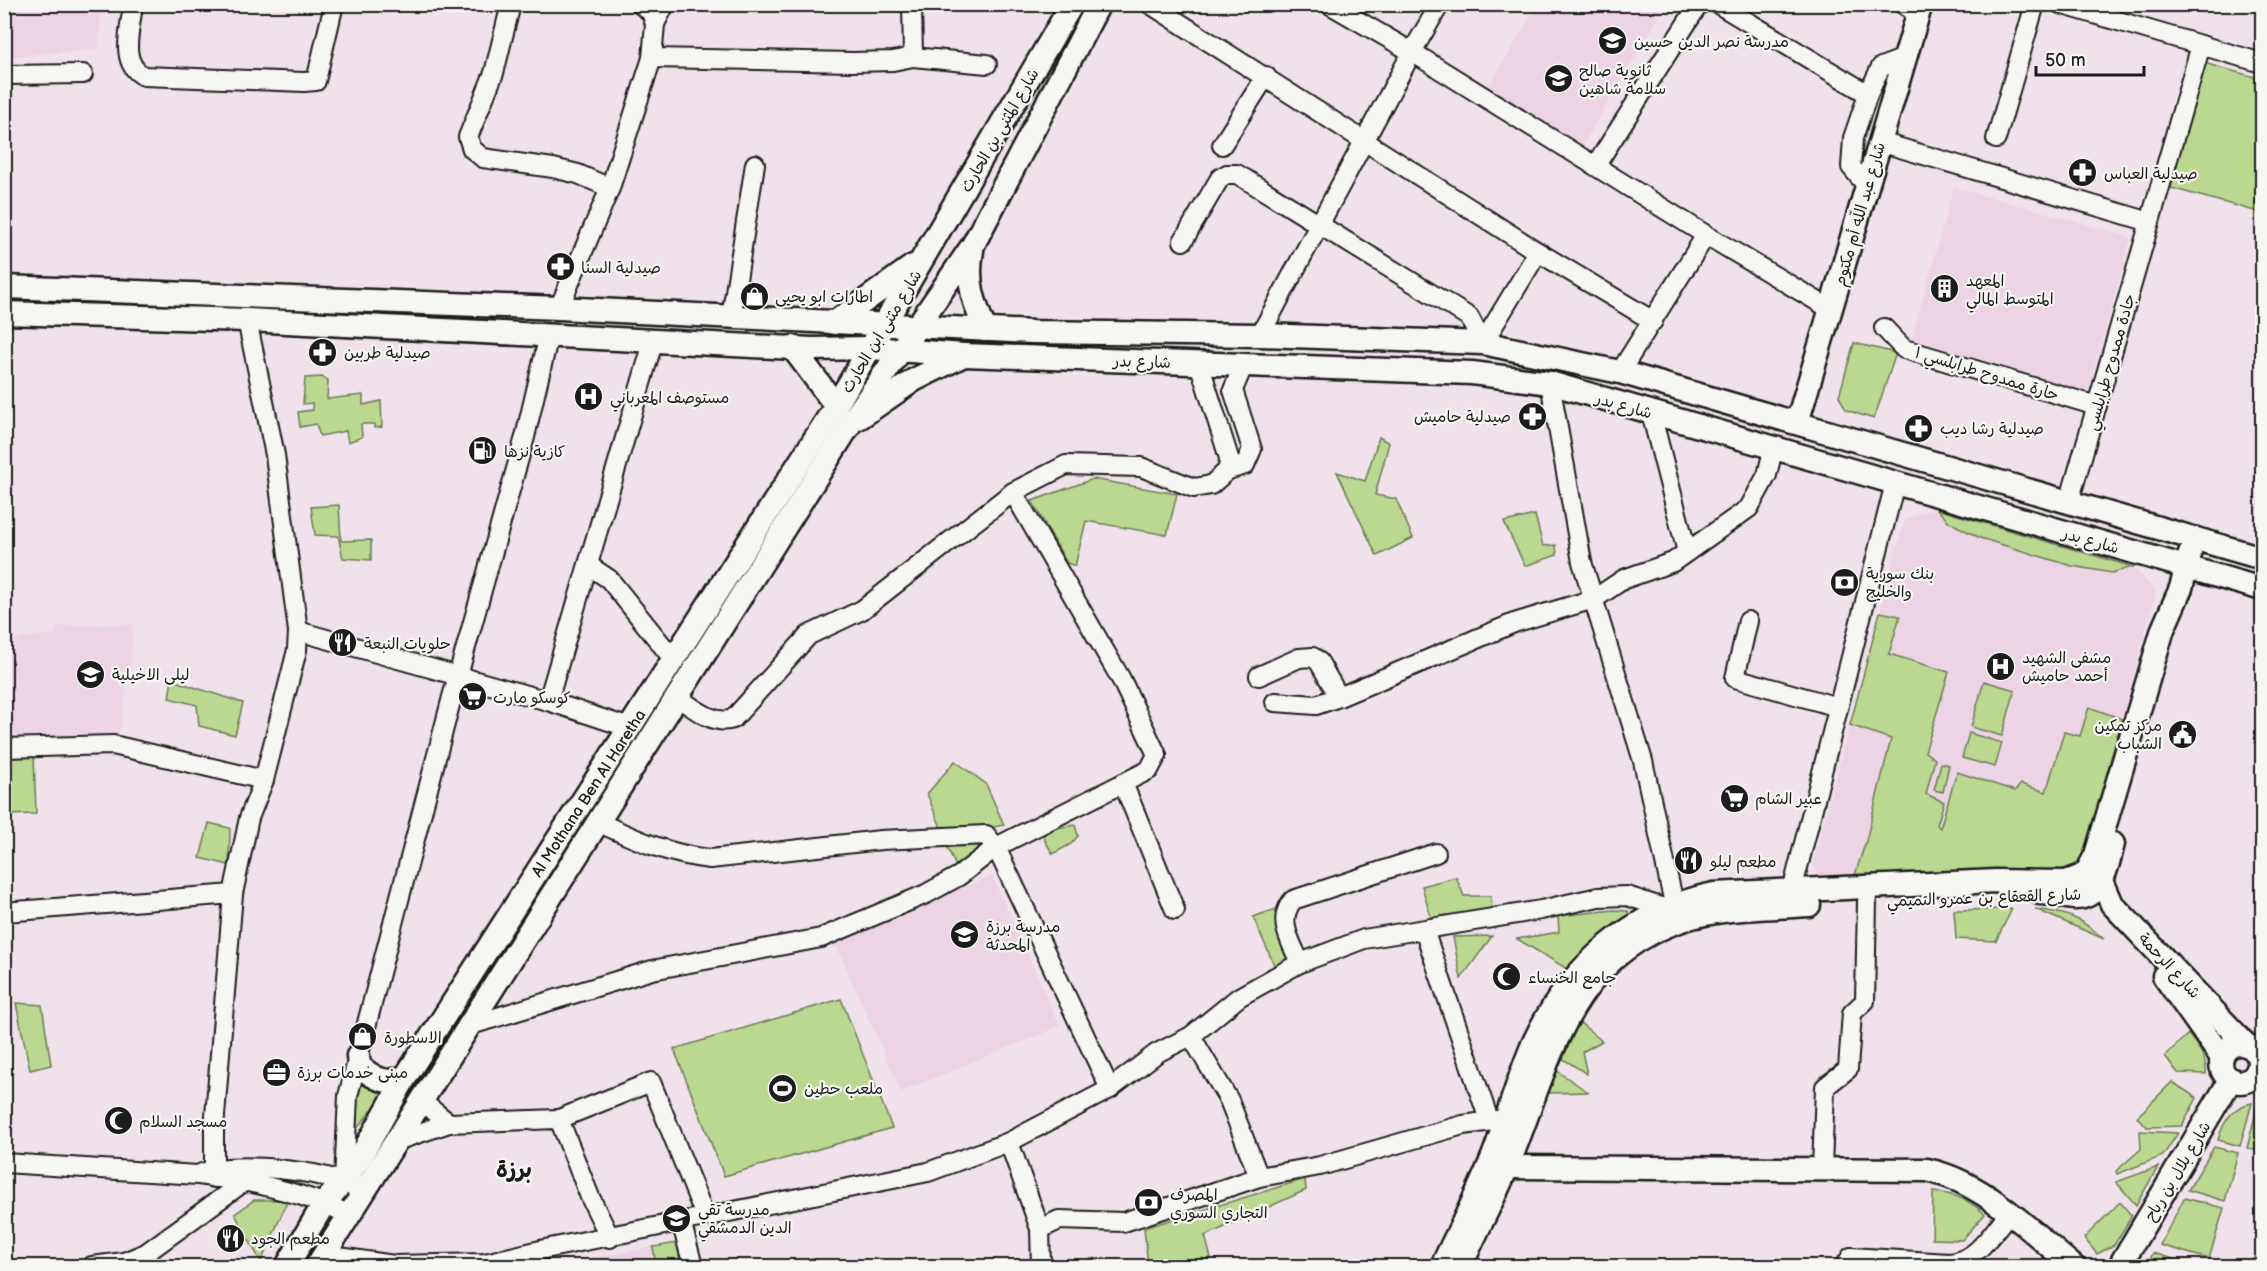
<svg xmlns="http://www.w3.org/2000/svg" width="2267" height="1271" font-family="'Balsamiq Sans','Playpen Sans Arabic',sans-serif">
<rect width="100%" height="100%" fill="#f0e2ea"/>
<filter id="ink" filterUnits="userSpaceOnUse"><feTurbulence type="fractalNoise" baseFrequency=".0167" numOctaves="2"/><feDisplacementMap in="SourceGraphic" scale="12" xChannelSelector="R" yChannelSelector="G"/><feConvolveMatrix kernelMatrix="1 2 1 2 8 2 1 2 1" color-interpolation-filters="sRGB"/></filter>
<g filter="url(#ink)">
<!-- built -->
<g fill="#ecd4e5">
<path d="M5 4 102 5 98 49 5 57Z"/>
<path d="M1538 4 1666 5 1583 145 1488 88Z"/>
<path d="M1954 187 2131 237 2087 394 1910 343Z"/>
<path d="M1937 509 2133 567 2156 591 2082 864 1819 877 1816 874 1813 863 1904 521 1921 512Z"/>
<path d="M133 624 131 659 119 735 5 740 4 640 55 634 56 626Z"/>
<path d="M992 876 1060 1026 901 1092 834 941Z"/>
<path d="M685 1241 689 1266H549Z"/>
</g>
<!-- green -->
<g fill="#bad890" stroke="#6b7a56" stroke-width="1.5">
<path d="M2200 62 2262 79V213L2171 188 2173 180 2169 178Z"/>
<path d="M1854 343 1896 353 1874 419 1846 410 1839 396Z"/>
<path d="M322 377 328 380 327 399 363 395V405L381 401 382 427 374 428V424H361L362 437 348 442 346 431 320 436 316 424 300 427 298 412 313 410 312 403 303 404 305 378Z"/>
<path d="M1379 437 1389 443 1375 495 1396 499 1413 538 1377 556 1337 472 1365 481Z"/>
<path d="M1093 479 1177 494 1167 535 1086 521 1075 566 1067 563 1032 501Z"/>
<path d="M339 505 341 541 371 540V560L343 558 338 536 315 535 311 507Z"/>
<path d="M1937 509 2133 567 2112 573 2072 566 1980 538 1949 522Z"/>
<path d="M1535 515 1543 546 1556 545 1557 555 1525 566 1504 522Z"/>
<path d="M1880 612 1900 616 1889 654 1949 672 1925 752 1935 759 1926 794 1944 802 1937 825 1940 828 1957 772 2015 791 2021 784 2046 792 2064 732 2080 736 2089 707 2122 719 2082 864 2072 875 1854 878 1866 841 1891 739 1850 725Z"/>
<path d="M172 680 243 703 235 735 199 726 197 705 169 698Z"/>
<path d="M1984 681 2015 690 2002 736 1971 727Z"/>
<path d="M1969 733 2002 743 1995 767 1962 758Z"/>
<path d="M34 756 36 814 5 815V757Z"/>
<path d="M955 761 986 784 1004 825 945 837 927 794Z"/>
<path d="M1941 763 1949 765 1943 792 1934 790Z"/>
<path d="M209 823 230 828 229 865 200 858Z"/>
<path d="M1075 825 1078 836 1071 844 1053 854 1045 841 1043 830Z"/>
<path d="M946 844H982L966 866 957 869Z"/>
<path d="M1456 877 1464 896H1491L1492 913 1432 922 1422 886Z"/>
<path d="M1279 908 1301 959 1276 969 1253 917Z"/>
<path d="M2012 909 1996 941 1956 939 1954 910Z"/>
<path d="M2035 909C2068 913 2079 917 2104 939Z"/>
<path d="M1614 910 1628 911V918L1569 970 1517 939 1559 932 1558 916Z"/>
<path d="M1492 936 1461 979 1453 937Z"/>
<path d="M841 999 892 1128 724 1176 674 1049Z"/>
<path d="M16 1003 42 1005 51 1065 30 1070Z"/>
<path d="M1579 1022 1602 1041 1582 1052 1587 1074 1563 1059Z"/>
<path d="M2188 1034C2198 1047 2207 1057 2206 1074L2178 1073 2165 1056Z"/>
<path d="M1557 1071 1588 1092 1549 1093Z"/>
<path d="M358 1072 391 1086 351 1136Z"/>
<path d="M2172 1082 2197 1098 2182 1126 2147 1127 2137 1117Z"/>
<path d="M2252 1103 2240 1146 2218 1140C2223 1122 2233 1106 2252 1103Z"/>
<path d="M2262 1103V1152L2247 1148 2257 1108Z"/>
<path d="M2140 1131 2178 1133 2163 1156 2117 1174 2116 1171 2141 1149Z"/>
<path d="M2214 1147 2238 1153 2225 1201 2188 1190Z"/>
<path d="M2158 1167 2136 1205 2116 1182Z"/>
<path d="M1305 1179 1306 1190 1205 1236 1211 1258 1184 1266H1148L1144 1228Z"/>
<path d="M1933 1192C1954 1193 1970 1200 1985 1214L1962 1240 1932 1239Z"/>
<path d="M2184 1198 2224 1208 2209 1259 2160 1245Z"/>
<path d="M254 1200H288L261 1262 235 1214Z"/>
<path d="M2120 1202 2132 1216 2114 1245 2097 1254 2084 1238Z"/>
<path d="M677 1243 681 1266H656L653 1247Z"/>
<path d="M2153 1253 2197 1266H2147Z"/>
</g>
<g fill="none" stroke-linecap="round" stroke-linejoin="round">
<defs>
<g id="minor">
<path d="M133 4C131 28 118 63 144 76L304 82 316 81 334 4"/>
<path d="M511 4 494 73 468 137 472 149 483 158 553 168 578 174 610 188"/>
<path d="M640 4 651 12 655 24"/>
<path d="M1150 4 1538 252 1653 321"/>
<path d="M1329 4 1412 52 1440 4"/>
<path d="M1718 4 1868 94 1881 67 1905 58"/>
<path d="M1903 4 1918 14"/>
<path d="M2060 4 2262 63"/>
<path d="M913 57 987 64"/>
<path d="M652 58 853 62 893 61 913 57 912 4"/>
<path d="M4 75 83 74"/>
<path d="M1996 139 2035 4"/>
<path d="M1880 142 2150 222"/>
<path d="M1222 145 1266 76"/>
<path d="M1596 165 1699 4"/>
<path d="M1867 186 1851 167 1853 138 1868 94"/>
<path d="M1183 241 1220 178 1227 174H1237L1469 317 1483 343 1538 252"/>
<path d="M559 308 610 188 652 58 655 24 665 4"/>
<path d="M731 318 755 164"/>
<path d="M1884 328 1904 349 2097 406"/>
<path d="M1260 335 1412 52 1706 235 1832 310"/>
<path d="M1199 363 1229 458 1228 470"/>
<path d="M1620 372 1706 235"/>
<path d="M1550 383 1582 562 1643 761 1674 904"/>
<path d="M1651 413 1687 552"/>
<path d="M2069 502 2201 45"/>
<path d="M588 565 609 579 674 660"/>
<path d="M1748 621 1735 678 1838 707"/>
<path d="M298 631 548 701 630 728"/>
<path d="M1259 676 1299 658 1313 657 1319 662 1339 697"/>
<path d="M677 697C693 707 713 726 733 719L809 635 862 610 1013 492"/>
<path d="M548 701 654 339"/>
<path d="M1275 702 1316 705 1339 697 1514 623 1594 599 1624 579 1673 562 1749 508 1767 475 1773 450"/>
<path d="M4 748 113 745 264 780"/>
<path d="M1123 783 1175 910"/>
<path d="M1792 891 1895 483"/>
<path d="M4 912 233 894"/>
<path d="M1424 930 1489 1120"/>
<path d="M1300 963C1291 941 1276 921 1293 900L1436 853"/>
<path d="M468 1026 652 970 821 938 926 894 959 876 996 847 986 835 881 840 710 859C670 855 634 839 598 822"/>
<path d="M1191 1036 1229 1100 1259 1177"/>
<path d="M1110 1089 996 847 1149 770 1157 755 1121 679 1013 492 1066 465 1141 467 1194 488 1211 485 1228 470 1245 465 1252 449 1233 390 1244 364"/>
<path d="M421 1101 449 1123"/>
<path d="M559 1119 651 1082 705 1216"/>
<path d="M396 1141 449 1123 559 1119 590 1197 610 1238"/>
<path d="M1009 1142 1040 1229"/>
<path d="M4 1163 198 1175C214 1178 231 1179 248 1182 283 1190 317 1198 349 1215"/>
<path d="M1822 1169 1825 1087 1848 1069 1852 1013 1865 1001 1867 901"/>
<path d="M202 1173C235 1161 323 1170 354 1187"/>
<path d="M214 1178V1128L233 894 249 818 264 780 297 650 298 631 275 455 247 320"/>
<path d="M344 1181 348 1096 452 697 525 437 549 335"/>
<path d="M681 1221 693 1266"/>
<path d="M325 1255 394 1265 485 1263 545 1249 928 1172 1009 1142 1110 1089 1157 1053 1191 1036 1239 997 1300 963 1364 939 1541 910 1598 897 1627 896 1664 908"/>
<path d="M92 1266 124 1262 146 1253 245 1181"/>
<path d="M1041 1266 1040 1229 1059 1220 1124 1222 1259 1177 1320 1166 1463 1125 1506 1119"/>
<path d="M1845 1266 1851 1257 1949 1263C1977 1261 1992 1233 2009 1213"/>
</g>
<g id="major">
<path d="M972 251C966 282 974 302 985 330"/>
<path d="M4 287 559 308 1032 332 1260 335 1483 343 1620 372 2262 558"/>
<path d="M4 313 247 320 812 349 871 348 964 355 1472 373 1550 383 2262 589"/>
<path d="M834 323 913 266"/>
<path d="M792 347 836 406"/>
<path d="M859 418 914 380 964 355"/>
<path d="M1797 423 1921 4"/>
<path d="M2102 881 2112 904 2246 1045"/>
<path d="M2040 893C2051 893 2062 897 2074 898 2103 899 2107 865 2113 844"/>
<path d="M2164 976 2222 1058"/>
<circle cx="2240" cy="1063" r="19"/>
<path d="M358 1056 359 1066C375 1079 387 1086 406 1076"/>
<path d="M1507 1167 1927 1170C1984 1182 2029 1230 2073 1266"/>
<path d="M287 1266 325 1202 344 1181 361 1156 406 1076 836 406 1072 4"/>
<path d="M317 1266 850 424 973 245 1099 4"/>
<path d="M1442 1266C1459 1230 1479 1192 1494 1154 1508 1117 1518 1078 1534 1042 1568 968 1634 910 1714 894L1996 881 2066 882 2082 876 2088 870 2096 855 2163 629 2181 588 2190 554"/>
<path d="M1461 1266C1475 1233 1493 1201 1507 1167 1549 1068 1564 959 1682 920 1722 907 1768 908 1809 905"/>
<path d="M2123 1266 2122 1262 2231 1079"/>
</g>
</defs>
<!-- minor casing -->
<use href="#minor" stroke="#1c1c1c" stroke-width="22"/>
<!-- major casing -->
<use href="#major" stroke="#1c1c1c" stroke-width="27"/>
<!-- minor -->
<use href="#minor" stroke="#f6f6f2" stroke-width="18"/>
<!-- major -->
<use href="#major" stroke="#f6f6f2" stroke-width="22"/>
</g>
</g>
<!-- icons -->
<defs>
<symbol id="school-disc" viewBox="-11 -11 22 22"><circle r="9.5" fill="#1c1c1c" stroke="#f6f6f2"/><path d="M0-5L7-2L0 1L-7-2ZM-4 1L0 2.5L4 1V4Q0 6-4 4Z" fill="#fff"/></symbol>
<symbol id="pharmacy-disc" viewBox="-11 -11 22 22"><circle r="9.5" fill="#1c1c1c" stroke="#f6f6f2"/><path d="M-2-6h4v4h4v4h-4v4h-4v-4h-4v-4h4Z" fill="#fff"/></symbol>
<symbol id="building-disc" viewBox="-11 -11 22 22"><circle r="9.5" fill="#1c1c1c" stroke="#f6f6f2"/><path d="M-4-6H4V6H1V3H-1V6H-4ZM-2.5-4.3h1.7v1.8h-1.7ZM.8-4.3h1.7v1.8H.8ZM-2.5-1h1.7V.8h-1.7ZM.8-1h1.7V.8H.8Z" fill="#fff"/></symbol>
<symbol id="shop-disc" viewBox="-11 -11 22 22"><circle r="9.5" fill="#1c1c1c" stroke="#f6f6f2"/><path d="M-5-2.5h2.3a2.7 3.5 0 0 1 5.4 0H5L5.5 6h-11ZM-1.5-2.5h3a1.5 2.3 0 0 0-3 0Z" fill="#fff"/></symbol>
<symbol id="hospital-disc" viewBox="-11 -11 22 22"><circle r="9.5" fill="#1c1c1c" stroke="#f6f6f2"/><path d="M-5-5h3v3.5h4V-5h3V5h-3V1.5h-4V5h-3Z" fill="#fff"/></symbol>
<symbol id="fuel-disc" viewBox="-11 -11 22 22"><circle r="9.5" fill="#1c1c1c" stroke="#f6f6f2"/><path d="M-5.5-6h7V0h2V4h1.3V-2.5L3-4.5l.8-.8L6-3V5H2.5V1h-1V6h-7ZM-4.2-4.7v3.2H.2V-4.7Z" fill="#fff"/></symbol>
<symbol id="bank-disc" viewBox="-11 -11 22 22"><circle r="9.5" fill="#1c1c1c" stroke="#f6f6f2"/><path d="M-6-4H6V4H-6ZM0-2.3a2.3 2.3 0 1 0 0 4.6a2.3 2.3 0 1 0 0-4.6Z" fill="#fff"/></symbol>
<symbol id="restaurant-disc" viewBox="-11 -11 22 22"><circle r="9.5" fill="#1c1c1c" stroke="#f6f6f2"/><path d="M-5-6h1v4h1v-4h1v4h1v-4h1v5L-1.5 .5V6h-2V.5L-5-1ZM5-6V6H3V1.5H1.5Q1.5-4 5-6Z" fill="#fff"/></symbol>
<symbol id="supermarket-disc" viewBox="-11 -11 22 22"><circle r="9.5" fill="#1c1c1c" stroke="#f6f6f2"/><path d="M-6-5.5h2.5l.6 2H6L4.5 2H-2.5L-4.4-4H-6ZM-1.5 3.2a1.3 1.3 0 1 0 .1 0ZM3 3.2a1.3 1.3 0 1 0 .1 0Z" fill="#fff"/></symbol>
<symbol id="civic-disc" viewBox="-11 -11 22 22"><circle r="9.5" fill="#1c1c1c" stroke="#f6f6f2"/><path d="M-.6-6.5H3V-4.5H.6V-3L4-1V1h2V6H-6V1h2V-1L-.6-3ZM-1.2 2.5V6h2.4V2.5Z" fill="#fff"/></symbol>
<symbol id="mosque-disc" viewBox="-11 -11 22 22"><circle r="9.5" fill="#1c1c1c" stroke="#f6f6f2"/><path d="M3.5-4.9A6 6 0 1 0 3.5 4.9A5 5 0 1 1 3.5-4.9Z" fill="#fff"/></symbol>
<symbol id="office-disc" viewBox="-11 -11 22 22"><circle r="9.5" fill="#1c1c1c" stroke="#f6f6f2"/><path d="M-6-3h4V-5.5h4V-3h4V5H-6ZM-1-4.5V-3h2v-1.5ZM-6 0V1H6V0Z" fill="#fff"/></symbol>
<symbol id="stadium-disc" viewBox="-11 -11 22 22"><circle r="9.5" fill="#1c1c1c" stroke="#f6f6f2"/><path d="M0-5a6.5 5 0 1 0 0 10a6.5 5 0 1 0 0-10ZM-3.5-1.8h7v3.6h-7Z" fill="#fff"/></symbol>
</defs>
<g fill-rule="evenodd">
<use href="#school-disc" x="1596" y="24" width="33" height="33"/>
<use href="#school-disc" x="1542" y="62" width="33" height="33"/>
<use href="#pharmacy-disc" x="2066" y="156" width="33" height="33"/>
<use href="#pharmacy-disc" x="544" y="250" width="33" height="33"/>
<use href="#building-disc" x="1928" y="272" width="33" height="33"/>
<use href="#shop-disc" x="738" y="280" width="33" height="33"/>
<use href="#pharmacy-disc" x="306" y="336" width="33" height="33"/>
<use href="#hospital-disc" x="572" y="380" width="33" height="33"/>
<use href="#pharmacy-disc" x="1516" y="400" width="33" height="33"/>
<use href="#pharmacy-disc" x="1902" y="412" width="33" height="33"/>
<use href="#fuel-disc" x="466" y="434" width="33" height="33"/>
<use href="#bank-disc" x="1828" y="566" width="33" height="33"/>
<use href="#restaurant-disc" x="326" y="626" width="33" height="33"/>
<use href="#hospital-disc" x="1984" y="650" width="33" height="33"/>
<use href="#school-disc" x="74" y="658" width="33" height="33"/>
<use href="#supermarket-disc" x="456" y="680" width="33" height="33"/>
<use href="#civic-disc" x="2166" y="718" width="33" height="33"/>
<use href="#supermarket-disc" x="1718" y="782" width="33" height="33"/>
<use href="#restaurant-disc" x="1672" y="844" width="33" height="33"/>
<use href="#school-disc" x="948" y="918" width="33" height="33"/>
<use href="#mosque-disc" x="1490" y="960" width="33" height="33"/>
<use href="#shop-disc" x="346" y="1020" width="33" height="33"/>
<use href="#office-disc" x="260" y="1056" width="33" height="33"/>
<use href="#stadium-disc" x="766" y="1072" width="33" height="33"/>
<use href="#mosque-disc" x="102" y="1104" width="33" height="33"/>
<use href="#bank-disc" x="1132" y="1186" width="33" height="33"/>
<use href="#school-disc" x="660" y="1202" width="33" height="33"/>
<use href="#restaurant-disc" x="214" y="1222" width="33" height="33"/>
</g>
<g text-anchor="middle" stroke-width="4.5" stroke-linejoin="round" paint-order="stroke">
<!-- poi labels -->
<g font-size="16" fill="#1c1c1c" stroke="#f6f6f2" text-anchor="start">
<text x="1634" y="47">مدرسة نصر الدين حسين</text>
<text x="1579" y="76">ثانوية صالح<tspan x="1579" dy="18">سلامة شاهين</tspan></text>
<text x="2104" y="179">صيدلية العباس</text>
<text x="581" y="273">صيدلية السنا</text>
<text x="1966" y="286">المعهد<tspan x="1966" dy="18">المتوسط المالي</tspan></text>
<text x="775" y="302">اطارات ابو يحيى</text>
<text x="344" y="358">صيدلية طربين</text>
<text x="610" y="403">مستوصف المعرباني</text>
<text x="1511" y="422" text-anchor="end">صيدلية حاميش</text>
<text x="1940" y="434">صيدلية رشا ديب</text>
<text x="504" y="457">كازية نزها</text>
<text x="1866" y="579">بنك سورية<tspan x="1866" dy="18">والخليج</tspan></text>
<text x="364" y="649">حلويات النبعة</text>
<text x="2022" y="663">مشفى الشهيد<tspan x="2022" dy="18">أحمد حاميش</tspan></text>
<text x="112" y="680">ليلى الاخيلية</text>
<text x="493" y="703">كوسكو مارت</text>
<text x="2162" y="731" text-anchor="end">مركز تمكين<tspan x="2162" dy="18">الشباب</tspan></text>
<text x="1755" y="804">عبير الشام</text>
<text x="1710" y="867">مطعم ليلو</text>
<text x="986" y="932">مدرسة برزة<tspan x="986" dy="18">المحدثة</tspan></text>
<text x="1528" y="983">جامع الخنساء</text>
<text x="384" y="1043">الاسطورة</text>
<text x="297" y="1078">مبنى خدمات برزة</text>
<text x="804" y="1094">ملعب حطين</text>
<text x="139" y="1127">مسجد السلام</text>
<text x="1170" y="1200">المصرف<tspan x="1170" dy="18">التجاري السوري</tspan></text>
<text x="698" y="1215">مدرسة تقي<tspan x="698" dy="18">الدين الدمشقي</tspan></text>
<text x="251" y="1244">مطعم الجود</text>
</g>
<!-- street labels -->
<g font-size="16" fill="#1c1c1c" stroke="#f6f6f2">
<text transform="translate(999 130) rotate(-60)" y="6">شارع المثنى بن الحارث</text>
<text transform="translate(1859 214) rotate(-74)" y="6">شارع عبد اللّه أم مكتوم</text>
<text transform="translate(881 331) rotate(-59)" y="6">شارع مثنى ابن الحارث</text>
<text transform="translate(1142 361) rotate(2)" y="6">شارع بدر</text>
<text transform="translate(2110 362) rotate(-74)" y="6">جادة ممدوح طرابلسي</text>
<text transform="translate(1987 373) rotate(17)" y="6">حارة ممدوح طرابلسي ١</text>
<text transform="translate(1624 405) rotate(16)" y="6">شارع بدر</text>
<text transform="translate(2091 540) rotate(16)" y="6">شارع بدر</text>
<text transform="translate(588 793) rotate(-57)" y="6">Al Mothana Ben Al Haretha</text>
<text transform="translate(1984 897) rotate(-2)" y="6">شارع القعقاع بن عمرو التميمي</text>
<text transform="translate(2170 965) rotate(47)" y="6">شارع الرحمة</text>
<text transform="translate(2177 1171) rotate(-59)" y="6">شارع بلال بن رباح</text>
</g>
<!-- district labels -->
<g font-size="22" font-weight="bold" fill="#1c1c1c" stroke="#f6f6f2">
<text x="514" y="1177">برزة</text>
</g>
</g>
<!-- margin -->
<rect width="2267" height="1271" fill="none" stroke="#f6f6f2" stroke-width="24"/>
<rect x="12" y="12" width="2243" height="1247" fill="none" stroke="#1c1c1c" stroke-width="2" filter="url(#ink)"/>
<!-- scale -->
<path d="M2036 66v9h108v-9" fill="none" stroke="#1c1c1c" stroke-width="3"/>
<text x="2045" y="66" font-size="18" fill="#1c1c1c" stroke="#f6f6f2" stroke-width="4.5" paint-order="stroke">50 m</text>
</svg>
